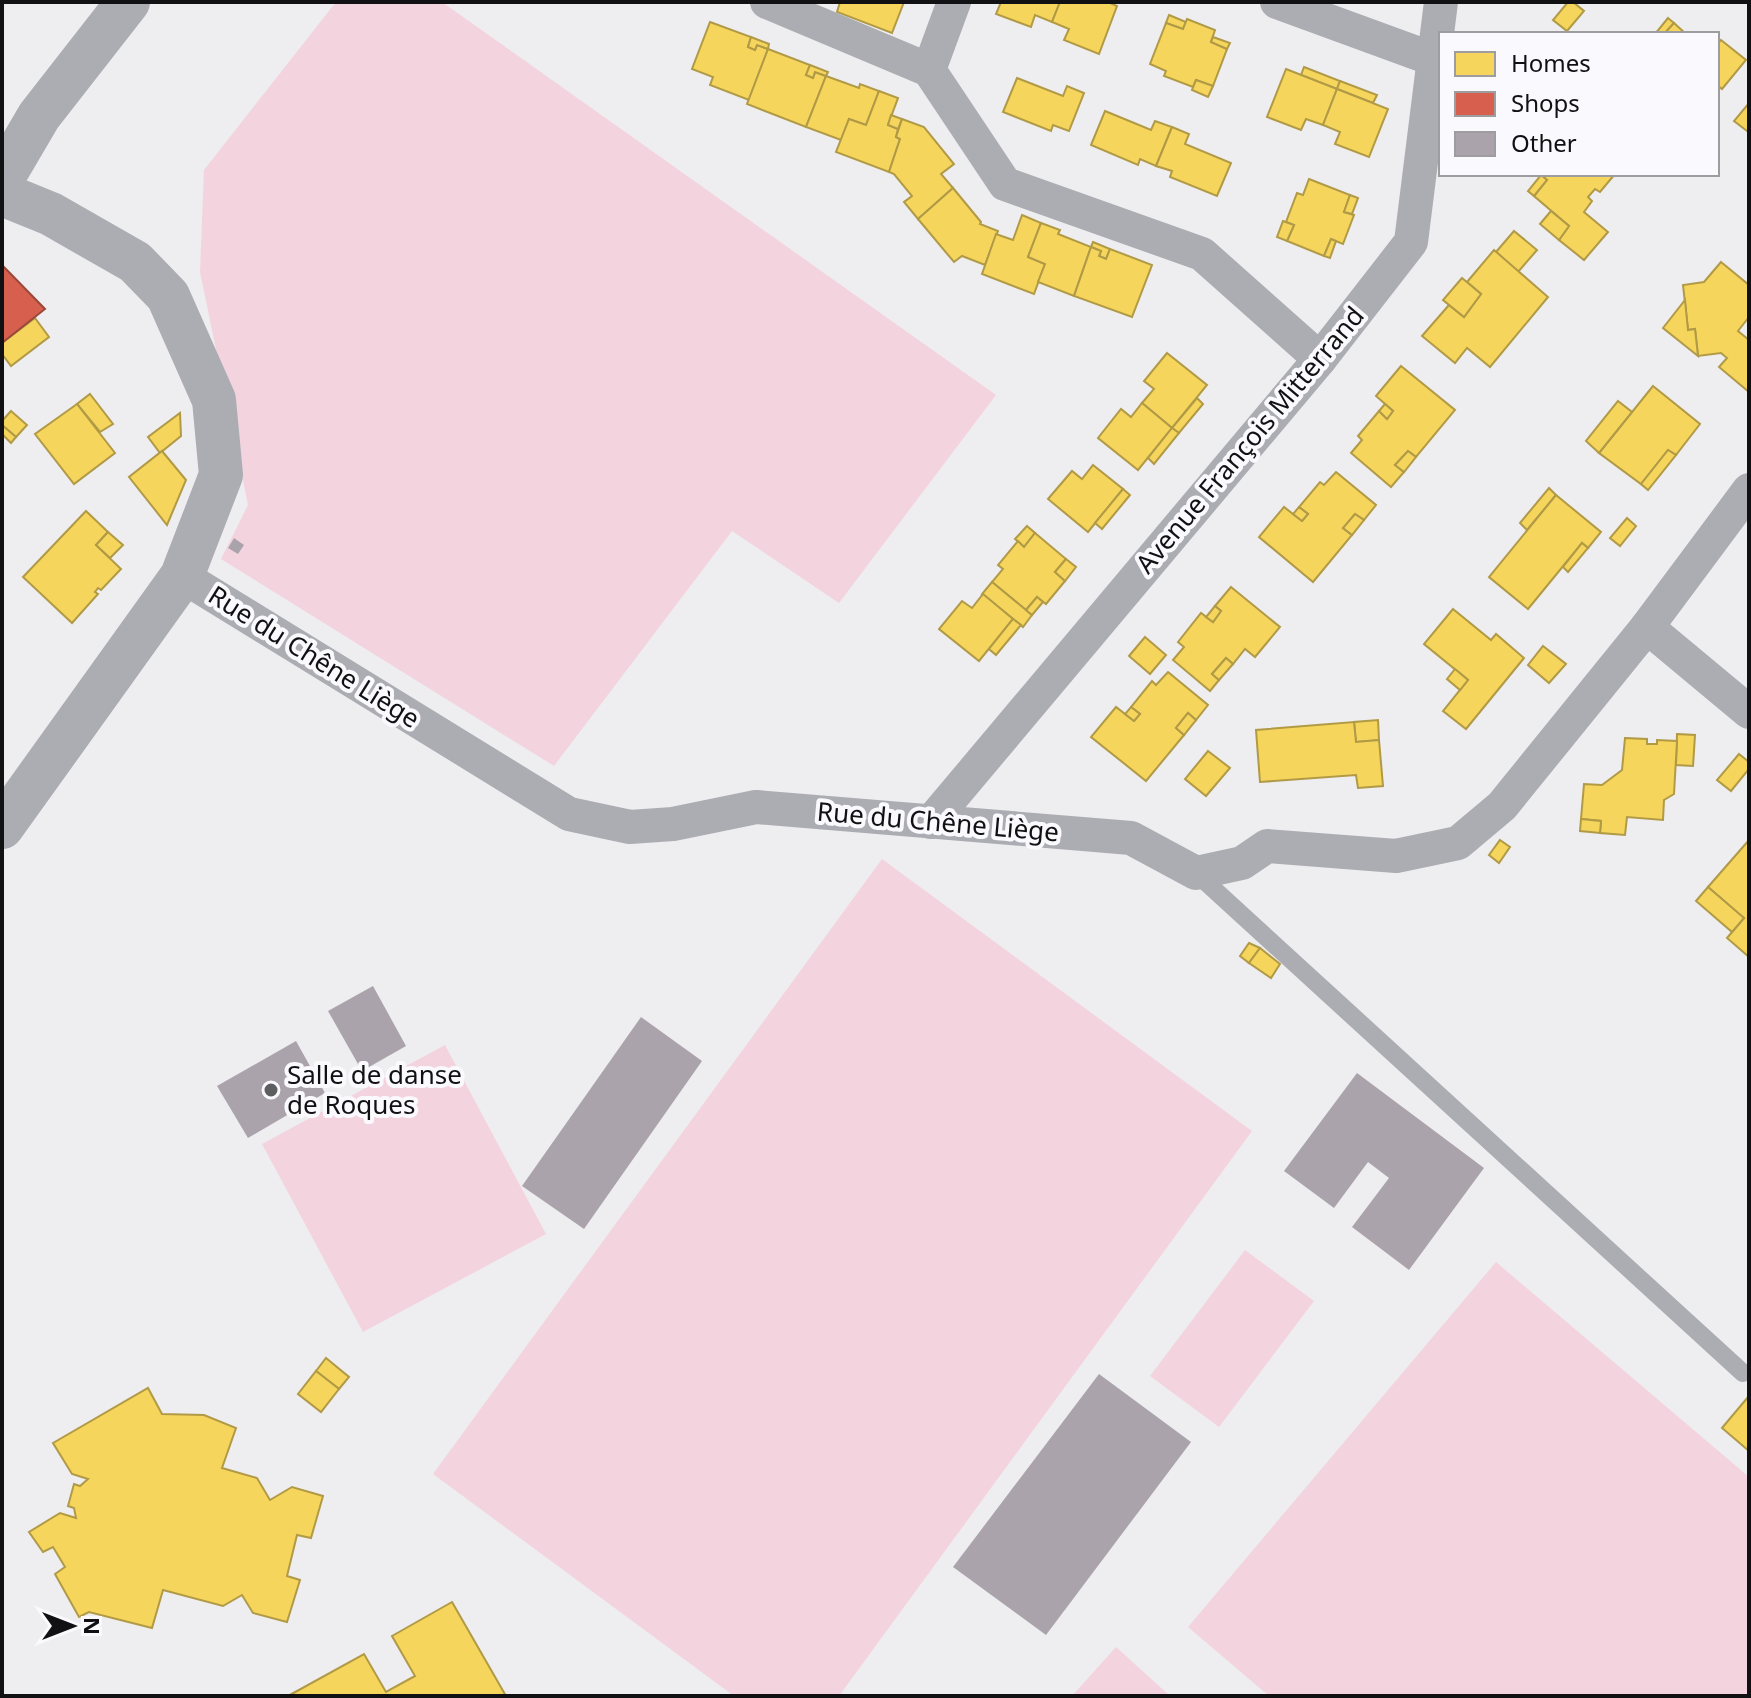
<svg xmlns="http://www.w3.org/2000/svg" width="1751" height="1698" font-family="'Noto Sans',sans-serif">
<rect width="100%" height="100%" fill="#eeedef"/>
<!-- green -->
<g fill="#f3d4de">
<path d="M336 2H442L996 395 839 603 732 531 554 766 221 559 248 505 200 272 204 170Z"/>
<path d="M882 859 1252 1131 839 1696H734L433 1474Z"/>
<path d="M445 1045 546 1234 363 1332 262 1144Z"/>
<path d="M1245 1250 1314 1301 1219 1427 1150 1376Z"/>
<path d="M1496 1262 1749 1477V1696H1269L1188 1627Z"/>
<path d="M1116 1647 1170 1696H1072Z"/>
</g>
<!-- homes -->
<g fill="#f6d55c" stroke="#b19a46" stroke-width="2">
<path d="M840 2H904L892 33 837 12Z"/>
<path d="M1001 2H1060L1052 22 1035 15 1031 27 996 14Z"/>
<path d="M1060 2H1108L1117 6 1099 54 1064 40 1069 29 1052 22Z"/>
<path d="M1568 2H1573L1584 11 1567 31 1553 20Z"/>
<path d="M1169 15 1186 22 1183 29 1166 23Z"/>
<path d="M1668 18 1674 23 1664 34H1655Z"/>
<path d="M1187 19 1215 30 1211 42 1227 49 1213 86 1196 80 1193 87 1164 76 1166 71 1150 64 1166 23 1183 29Z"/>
<path d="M710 22 751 37 748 47 755 50 757 45 768 49 749 100 710 85 713 77 692 69Z"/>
<path d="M1674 23 1686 34H1664Z"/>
<path d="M751 37 769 44 768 49 757 45 755 50 748 47Z"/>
<path d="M1213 37 1230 43 1227 49 1211 42Z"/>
<path d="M1721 40 1746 60 1722 89 1717 85V45Z"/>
<path d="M768 49 810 65 806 75 813 78 815 72 826 76 806 127 747 104Z"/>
<path d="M810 65 828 72 826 76 815 72 813 78 806 75Z"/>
<path d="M1304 67 1340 81 1337 89 1301 75Z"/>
<path d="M1286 69 1337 89 1323 125 1306 119 1301 130 1267 117Z"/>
<path d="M826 76 859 88 860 84 879 91 866 125 849 119 841 140 806 127Z"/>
<path d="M1017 78 1063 96 1067 86 1084 93 1069 131 1053 125 1051 131 1003 112Z"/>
<path d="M1196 80 1213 86 1208 97 1192 90Z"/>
<path d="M1340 81 1377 95 1373 103 1337 89Z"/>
<path d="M1337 89 1388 109 1369 157 1335 144 1340 132 1323 125Z"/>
<path d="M879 91 898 98 888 125 898 129 896 137 900 139 889 172 836 152 849 119 866 125Z"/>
<path d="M1749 103V129L1747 131 1734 121Z"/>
<path d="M1105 111 1151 130 1155 121 1172 127 1156 166 1140 159 1138 165 1091 145Z"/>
<path d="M891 115 902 119 898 129 888 125Z"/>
<path d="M902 119 924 127 954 164 941 174 953 188 918 219 904 202 912 196 894 174 889 172 900 139 896 137Z"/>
<path d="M1172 127 1189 134 1185 144 1231 163 1217 196 1170 177 1172 171 1156 166Z"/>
<path d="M1615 174 1600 192 1595 189 1588 197 1592 201 1584 212 1608 232 1584 260 1559 240 1569 226 1534 196 1547 180 1541 175Z"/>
<path d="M1541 175 1547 180 1534 196 1528 191Z"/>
<path d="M1309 179 1350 195 1344 212 1354 215 1343 244 1331 239 1324 256 1287 241 1294 225 1286 222 1297 193 1303 195Z"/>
<path d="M953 188 981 222 980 224 998 231 985 265 962 256 954 262 918 219Z"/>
<path d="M1350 195 1358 198 1352 214 1344 212Z"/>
<path d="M1551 211 1569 226 1559 240 1540 224Z"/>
<path d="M1022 215 1041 223 1028 257 1045 264 1034 294 982 274 996 234 1013 240Z"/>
<path d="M1283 221 1294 225 1287 241 1277 237Z"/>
<path d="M1041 223 1060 230 1058 234 1091 247 1074 296 1038 282 1045 264 1028 257Z"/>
<path d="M1514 231 1537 250 1518 272 1496 252Z"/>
<path d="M1331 239 1336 241 1330 258 1324 256Z"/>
<path d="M1093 242 1110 249 1106 259 1099 256 1101 251 1091 247Z"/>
<path d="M1091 247 1101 251 1099 256 1106 259 1110 249 1152 265 1132 317 1074 296Z"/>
<path d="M1494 250 1548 297 1490 367 1467 348 1455 363 1422 336 1449 305 1464 317 1481 294 1467 282Z"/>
<path d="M1721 262 1749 285V317L1738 331 1749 340V392L1719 367 1727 358 1721 353 1698 356 1695 329 1688 330 1683 285 1704 282Z"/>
<path d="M1462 278 1481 294 1464 317 1443 300Z"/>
<path d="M1685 300 1688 330 1695 329 1698 356 1663 328Z"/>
<path d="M35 318 49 337 11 366 2 354V343Z"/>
<path d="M1167 353 1207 385 1172 428 1142 403 1154 389 1144 381Z"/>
<path d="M1401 366 1455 410 1416 457 1408 451 1395 465 1404 472 1391 487 1351 453 1362 440 1358 436 1379 411 1387 419 1393 411 1376 396Z"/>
<path d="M1653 386 1700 424 1676 455 1668 450 1641 484 1599 453Z"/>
<path d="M90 394 113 424 100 432 77 404Z"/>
<path d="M1197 398 1203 404 1179 433 1172 428Z"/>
<path d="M1618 401 1632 412 1599 453 1586 441Z"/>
<path d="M1142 403 1172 428 1138 470 1098 438 1121 409 1131 417Z"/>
<path d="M77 404 115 453 74 484 35 434Z"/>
<path d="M1385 404 1393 411 1387 419 1379 411Z"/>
<path d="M11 411 27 425 16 437 2 425V421Z"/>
<path d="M180 413 181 436 160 453 148 437Z"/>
<path d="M2 425 16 437 11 443 2 434Z"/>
<path d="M1172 428 1179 433 1154 464 1148 458Z"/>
<path d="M1668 450 1676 455 1648 490 1641 484Z"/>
<path d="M162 451 186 480 167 525 129 477Z"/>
<path d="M1408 451 1416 457 1404 472 1395 465Z"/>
<path d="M1093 465 1123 489 1088 532 1048 499 1072 471 1082 479Z"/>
<path d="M1336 472 1376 505 1364 520 1355 514 1343 528 1352 535 1313 582 1259 537 1284 507 1302 521 1308 514 1299 507 1320 482 1324 485Z"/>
<path d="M1549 488 1556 495 1527 530 1520 523Z"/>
<path d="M1123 489 1130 495 1102 529 1095 523Z"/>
<path d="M1556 495 1601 532 1588 548 1582 543 1528 609 1489 577Z"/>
<path d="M1299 507 1308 514 1302 521 1293 514Z"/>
<path d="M86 511 108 532 96 545 121 569 101 590 98 588 95 592 98 594 72 623 23 577Z"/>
<path d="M1355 514 1364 520 1352 535 1343 528Z"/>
<path d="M1627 518 1636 526 1620 546 1610 538Z"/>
<path d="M1027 526 1035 533 1024 547 1015 539Z"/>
<path d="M108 532 123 545 110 558 96 545Z"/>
<path d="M1035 533 1066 559 1055 572 1065 581 1046 604 1037 597 1026 610 992 582 1003 569 998 565 1018 541 1024 547Z"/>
<path d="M1582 543 1588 548 1568 572 1563 567Z"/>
<path d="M1066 559 1076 567 1065 581 1055 572Z"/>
<path d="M992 582 1032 615 1023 627 982 594Z"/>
<path d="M1231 587 1280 627 1255 657 1245 649 1233 664 1226 658 1212 674 1219 680 1210 691 1173 660 1184 647 1178 642 1201 613 1213 622 1221 611 1215 606Z"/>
<path d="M983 594 1013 619 979 661 939 629 962 601 972 608Z"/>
<path d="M1037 597 1043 602 1032 615 1026 610Z"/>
<path d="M1215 606 1221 611 1213 622 1206 617Z"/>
<path d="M1453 609 1491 640 1496 634 1524 658 1466 729 1443 711 1468 680 1424 644Z"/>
<path d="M1013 619 1021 625 996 655 989 649Z"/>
<path d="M1145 637 1166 655 1150 674 1129 656Z"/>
<path d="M1543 646 1566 664 1549 683 1528 665Z"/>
<path d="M1226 658 1233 664 1219 680 1212 674Z"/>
<path d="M1455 669 1468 680 1460 690 1447 679Z"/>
<path d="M1168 672 1208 705 1196 720 1188 713 1176 728 1184 735 1146 781 1091 737 1116 707 1134 721 1140 714 1131 707 1152 681 1156 685Z"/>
<path d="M1131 707 1140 714 1134 721 1125 714Z"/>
<path d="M1188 713 1196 720 1184 735 1176 728Z"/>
<path d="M1378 720 1379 740 1356 742 1354 722Z"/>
<path d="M1354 722 1356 742 1379 740 1383 786 1358 788 1356 775 1260 782 1256 730Z"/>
<path d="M1677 734 1695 735 1693 766 1676 765Z"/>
<path d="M1625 738 1647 739V744H1657V740L1677 741 1674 794 1664 800 1663 820 1627 817 1625 835 1600 833 1601 821 1581 819 1584 784 1602 785 1622 770Z"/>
<path d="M1208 751 1230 768 1206 796 1185 779Z"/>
<path d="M1739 754 1749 762V769L1731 791 1717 780Z"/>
<path d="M1581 819 1601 821 1600 833 1580 831Z"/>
<path d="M1500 840 1510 847 1499 863 1489 855Z"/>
<path d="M1749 840V957L1727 938 1744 918 1708 887Z"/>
<path d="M1708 887 1744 918 1732 932 1696 901Z"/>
<path d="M1249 943 1260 948 1249 963 1240 956Z"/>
<path d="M1260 948 1280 964 1271 978 1249 963Z"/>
<path d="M326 1358 349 1377 339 1389 316 1371Z"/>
<path d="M316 1371 339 1389 321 1412 298 1394Z"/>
<path d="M148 1388 162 1414 204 1415 236 1428 222 1468 257 1478 270 1500 292 1487 323 1496 311 1538 297 1535 287 1576 300 1580 287 1622 253 1613 242 1595 223 1606 163 1590 152 1628 89 1612 79 1617 55 1574 65 1567 53 1547 43 1552 29 1532 60 1513 76 1518 74 1508 68 1506 74 1484 80 1486 88 1479 72 1474 53 1443Z"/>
<path d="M1748 1397 1749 1398V1451L1722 1428Z"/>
<path d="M452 1602 506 1696H288L364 1654 386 1692 415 1676 392 1636Z"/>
</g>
<!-- shops -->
<path fill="#d6604d" stroke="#9b483b" stroke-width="2" d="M2 265 45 309 2 343Z"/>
<!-- building -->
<g fill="#aba3ac">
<path d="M234 538 244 545 238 554 228 548Z"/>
<path d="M373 986 406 1046 362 1071 328 1011Z"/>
<path d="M641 1017 702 1061 584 1229 522 1186Z"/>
<path d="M296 1041 325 1093 248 1138 217 1086Z"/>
<path d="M1357 1073 1484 1168 1409 1270 1352 1227 1389 1178 1368 1162 1334 1208 1284 1171Z"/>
<path d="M1099 1374 1191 1442 1046 1635 953 1567Z"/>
</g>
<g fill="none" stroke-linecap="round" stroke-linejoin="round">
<!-- service -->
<path stroke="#abadb3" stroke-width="18" d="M1196 873 1743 1373"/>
<!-- minor -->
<g stroke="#abadb3" stroke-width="34">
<path d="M767 2 929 70 1005 184 1202 254 1320 359"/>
<path d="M1277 2 1441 62"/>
<path d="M929 70 954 2"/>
<path d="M182 576 569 814 630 827 673 824 756 807 1131 838 1196 873 1242 863 1267 846 1396 856 1458 843 1502 806 1647 627 1749 712"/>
<path d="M1647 627 1749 490"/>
<path d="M931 822 1320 359 1411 242 1441 2"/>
</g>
<!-- tertiary -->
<g stroke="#abadb3" stroke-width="44">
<path d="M2 179 39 116 128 2"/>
<path d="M2 194 51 214 135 262 168 296 214 400 221 475 182 576 2 827"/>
</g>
</g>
<!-- markers -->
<circle fill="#5e5d5f" stroke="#faf9fd" stroke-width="3" cx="271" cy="1090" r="8"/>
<g text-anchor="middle" stroke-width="8" stroke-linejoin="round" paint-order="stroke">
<!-- street labels -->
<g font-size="26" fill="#111012" stroke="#faf9fd">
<text transform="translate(1250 440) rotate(-50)" y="9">Avenue François Mitterrand</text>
<text transform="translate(314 657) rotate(32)" y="9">Rue du Chêne Liège</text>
<text transform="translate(938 822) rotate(5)" y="9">Rue du Chêne Liège</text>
</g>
<!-- poi labels -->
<g font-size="26" fill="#111012" stroke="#faf9fd" text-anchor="start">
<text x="287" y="1084">Salle de danse<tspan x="287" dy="30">de Roques</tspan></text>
</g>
</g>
<!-- border -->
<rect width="1751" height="1698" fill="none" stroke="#111012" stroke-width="8"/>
<!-- legend -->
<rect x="1439" y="32" width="280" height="144" fill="#faf9fd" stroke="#9d9c9f" stroke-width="2"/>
<rect x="1455" y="52" width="40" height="24" fill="#f6d55c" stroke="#9d9c9f" stroke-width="2"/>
<text x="1511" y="72" font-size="24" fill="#111012">Homes</text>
<rect x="1455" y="92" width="40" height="24" fill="#d6604d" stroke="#9d9c9f" stroke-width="2"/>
<text x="1511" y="112" font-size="24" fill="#111012">Shops</text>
<rect x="1455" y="132" width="40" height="24" fill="#aba3ac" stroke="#9d9c9f" stroke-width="2"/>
<text x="1511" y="152" font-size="24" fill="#111012">Other</text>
<!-- north arrow -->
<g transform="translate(72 1626) rotate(90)" stroke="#faf9fd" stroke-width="6" paint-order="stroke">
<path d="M0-6L14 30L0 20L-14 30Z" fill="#111012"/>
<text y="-12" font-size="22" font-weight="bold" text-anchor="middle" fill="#111012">N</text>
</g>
</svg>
